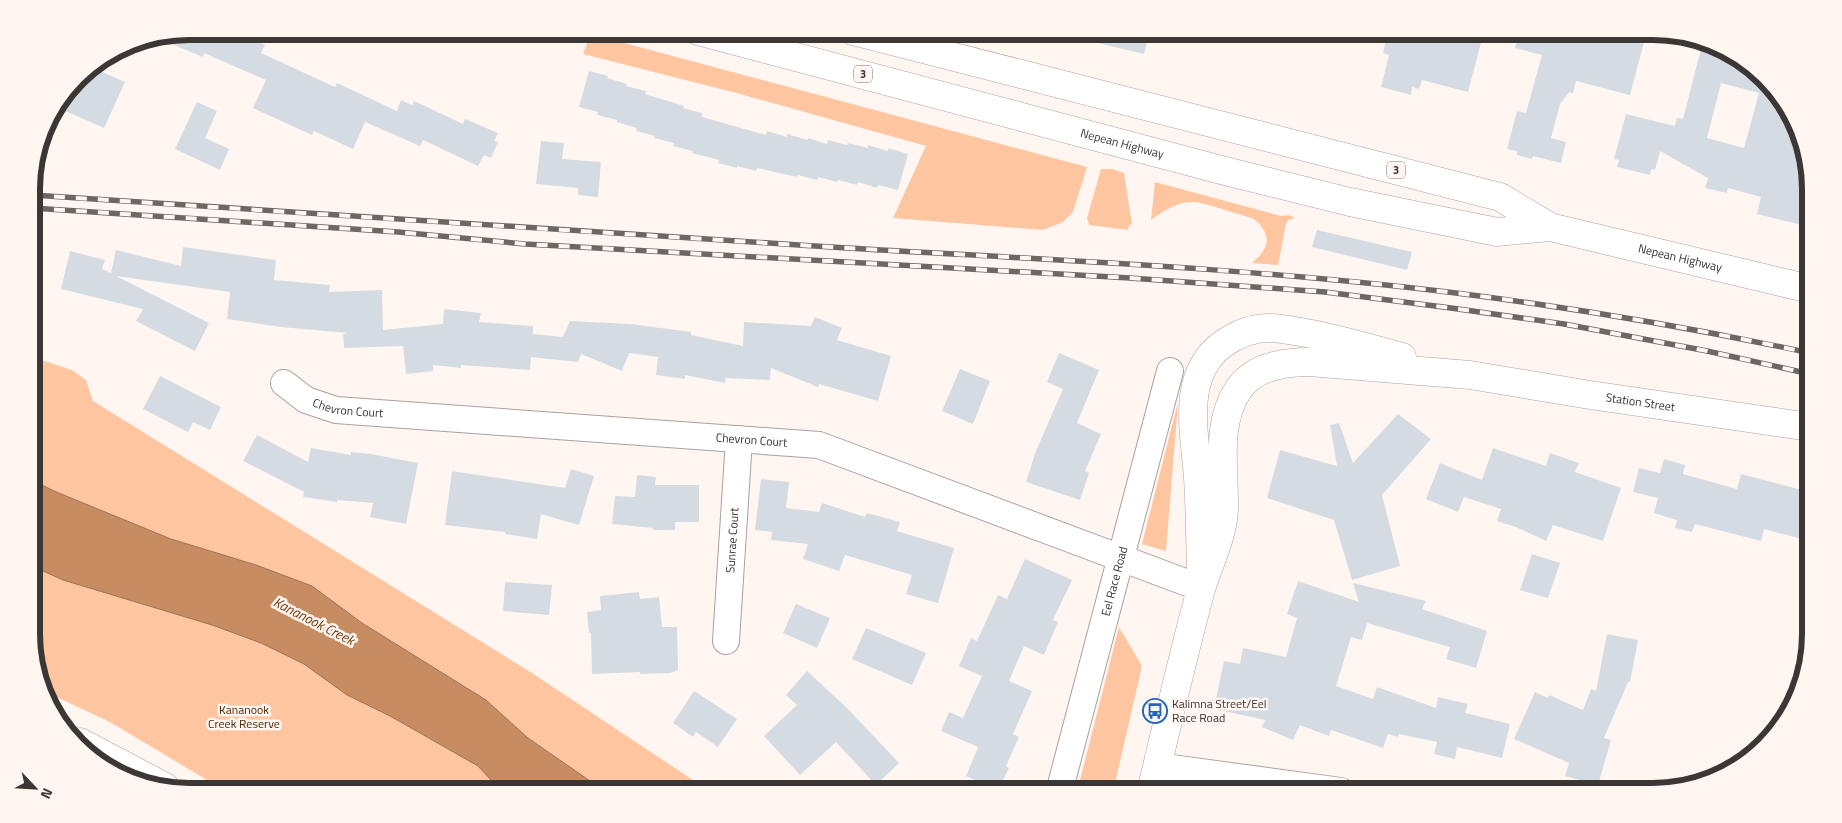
<svg xmlns="http://www.w3.org/2000/svg" width="1842" height="823" font-family="'Titillium Web',sans-serif">
<rect width="100%" height="100%" fill="#fff6f1"/>
<!-- green -->
<g fill="#fec6a0">
<path d="M591 34 1087 167 1073 212 1063 222 1043 230 893 218 926 146 733 92 583 54Z"/>
<path d="M1101 169H1112L1124 173 1132 224 1129 225 1128 230 1089 225 1087 218Z"/>
<path d="M1155 182 1281 216 1289 215 1295 218 1288 220 1286 224 1278 265 1252 263C1255 259 1261 256 1263 251 1272 239 1263 225 1252 218 1235 214 1211 204 1194 202 1178 201 1163 211 1151 220Z"/>
<path d="M32 357 72 370 86 380 93 401 532 673 711 792H606L528 738 486 700 362 623 312 586 256 565 171 539 54 491 32 480Z"/>
<path d="M1178 402 1166 551 1142 544Z"/>
<path d="M32 566 63 580 212 625 261 643 304 664 347 695 390 716 478 766 502 792H227L110 722 48 693 33 655Z"/>
<path d="M1119 627 1142 666 1113 792H1077Z"/>
</g>
<!-- water -->
<path fill="#c88c63" stroke="#9d7255" d="M32 480 54 491 171 539 256 565 312 586 362 623 486 700 528 738 606 792H502L478 766 390 716 347 695 304 664 261 643 212 625 63 580 32 566Z"/>
<!-- building -->
<g fill="#d5dbe2" fill-rule="evenodd">
<path d="M189 31H235L265 45 261 53 335 87 337 83 397 111 401 100 412 105 414 101 463 124 465 119 498 133 494 141 498 142 491 158 484 155 478 166 423 140 420 146 365 122 353 149 314 131 312 135 253 108 266 80 204 53 203 57 157 38Z"/>
<path d="M1078 31H1150L1144 54 1077 38Z"/>
<path d="M1413 31H1484L1468 92 1422 80 1419 89 1412 87 1411 95 1381 87 1389 55 1383 53 1387 34 1411 39Z"/>
<path d="M1520 31H1647L1630 95 1576 81 1573 93 1569 92 1560 104 1551 138 1566 142 1561 163 1533 156 1532 159 1517 155V151L1507 149 1517 111 1526 113 1542 55 1515 48Z"/>
<path d="M1703 41 1713 43 1778 93 1809 168 1810 227 1757 214 1761 197 1728 188 1727 193 1705 188 1708 178 1660 151 1655 170 1651 169 1650 175 1617 167 1619 160 1614 159 1626 114 1675 126 1677 118 1683 119ZM1721 83 1759 93 1744 148 1707 138Z"/>
<path d="M91 67 125 82 104 128 56 107 85 70Z"/>
<path d="M589 71 608 76 607 78 627 84 626 86 646 91 645 94 684 106 683 108 702 113V117L766 135 767 131 787 137V134L808 140V138L827 144 828 140 847 145 848 143 868 148V145L888 151V148L908 154 898 190 878 185 877 188 858 182 857 185 838 180 837 182 818 177 817 180 798 175 797 177 757 168 756 171 737 166V168L718 163 719 160 692 153 693 151 673 146 674 143 654 138 655 136 636 131 637 128 617 122V120L597 115 598 112 579 107Z"/>
<path d="M197 102 217 111 205 138 229 149 220 170 175 149Z"/>
<path d="M541 141 564 143 562 159 601 162 598 197 578 195V188L536 184Z"/>
<path d="M1317 230 1412 252 1407 270 1312 247Z"/>
<path d="M183 247 276 260 274 280 330 285 329 292 382 290 383 330 443 324 444 309 481 313 479 322 533 326V334L563 337 570 321 631 324 691 332V335L743 346 744 322 811 326 815 317 842 328 837 340 891 356 878 401 819 384 818 387 771 368 770 380 726 378 725 383 685 375V379L656 375 658 357 629 353 622 371 581 354 578 362 531 357 530 370 461 365V368L433 365V371L406 374 403 346 344 348 343 334 348 333 281 327 227 319 230 292 116 276 209 323 195 351 136 321 143 309 61 289 70 251 105 260 102 269 111 273 116 250 181 266Z"/>
<path d="M1059 353 1099 370 1077 423 1101 434 1085 471 1089 473 1080 500 1026 482 1036 451 1063 389 1047 382Z"/>
<path d="M960 369 990 381 973 424 942 411Z"/>
<path d="M160 376 221 407 210 430 193 422 188 432 143 409Z"/>
<path d="M1398 414 1431 439 1382 495 1400 566 1352 580 1334 520 1267 498 1280 450 1337 466 1330 425 1339 423 1353 463Z"/>
<path d="M257 435 308 462 311 448 351 455V452L371 454 418 463 406 524 370 517 373 503 337 500V502L303 497 304 492 243 461Z"/>
<path d="M1493 448 1546 466 1550 453 1579 463 1575 472 1621 488 1603 541 1553 525 1546 541 1516 527 1497 521 1501 509 1464 497 1458 512 1426 499 1440 463 1482 480Z"/>
<path d="M1664 459 1685 465 1683 474 1737 489 1741 474 1810 492V541L1764 529 1761 541 1695 524 1692 532 1675 528 1677 520 1654 513 1658 498 1633 492 1639 468 1660 473Z"/>
<path d="M571 469 594 476 579 525 541 514 537 539 505 534 506 532 445 525 452 471 565 488Z"/>
<path d="M637 475 656 477 655 485H699V522H675V530H653V528L612 524 615 496 635 497Z"/>
<path d="M761 479 789 482 786 508 819 512 822 503 865 517 867 513 900 522 897 531 954 548 938 603 906 594 912 575 845 555 839 571 803 559 808 544 771 540 772 532 755 530Z"/>
<path d="M1532 554 1560 563 1548 598 1520 590Z"/>
<path d="M1025 559 1072 580 1053 620 1058 622 1044 655 1024 646 1009 681 1032 691 1013 734 1019 737 1006 766 1009 768 998 790 966 776 978 747 941 731 949 712 963 718 982 676 959 666 971 638 977 641 998 595 1007 599Z"/>
<path d="M1298 581 1359 602 1353 583 1426 601 1422 609 1487 631 1476 668 1446 659 1450 647 1367 623 1362 640 1351 637 1336 686 1373 699 1377 687 1436 708 1438 697 1468 704 1465 713 1510 724 1502 758 1457 747 1455 759 1434 754 1437 742 1399 734 1398 737 1388 734 1383 748 1331 730 1329 736 1300 725 1293 740 1262 727 1265 720 1214 709 1224 661 1240 664 1243 648 1286 657 1297 618 1287 614Z"/>
<path d="M505 582 552 585 549 615 503 611Z"/>
<path d="M639 592 640 599 659 597 662 627H677L678 670 670 673 640 674V672L592 674 591 633H589L587 612 601 610 600 596Z"/>
<path d="M796 604 830 618 817 648 783 633Z"/>
<path d="M866 628 926 653 912 685 852 659Z"/>
<path d="M1607 634 1638 640 1630 682H1628L1604 738 1611 740 1598 785 1565 776 1569 763 1514 739 1535 692 1548 698 1549 695 1583 710 1591 689 1596 691Z"/>
<path d="M807 671 848 709 899 763 876 785 836 742 800 775 764 736 797 705 786 695Z"/>
<path d="M694 691 737 719 718 747 696 732 693 737 673 723Z"/>
</g>
<g fill="none" stroke-linecap="round" stroke-linejoin="round">
<defs>
<g id="street">
<path id="s1" d="M284 383 306 400 336 410 819 445 1201 588"/>
<path id="s2" d="M726 641 739 439"/>
<path d="M1157 766 1341 791"/>
<path id="s3" d="M1059 792 1170 371"/>
</g>
<g id="secondary">
<path d="M1201 569C1200 539 1200 509 1198 478 1195 433 1180 375 1223 344 1237 334 1251 328 1269 328 1281 328 1294 331 1306 333 1339 339 1370 348 1402 357"/>
<path d="M80 742 165 787"/>
<path id="s4" d="M1151 792C1167 724 1183 656 1201 589 1209 563 1223 536 1224 509 1225 470 1215 425 1238 390 1253 367 1283 362 1309 362L1470 375 1590 395 1810 427"/>
</g>
<g id="highway">
<path id="s5" d="M698 31 1225 171 1350 202 1497 232 1550 227"/>
<path id="s6" d="M853 31 1500 197 1550 227 1810 289"/>
</g>
</defs>
<!-- street casing -->
<use href="#street" stroke="#a9a29d" stroke-width="28"/>
<!-- secondary casing -->
<use href="#secondary" stroke="#a9a29d" stroke-width="29"/>
<!-- highway casing -->
<use href="#highway" stroke="#a9a29d" stroke-width="29"/>
<!-- street -->
<use href="#street" stroke="#fff" stroke-width="26"/>
<!-- secondary -->
<use href="#secondary" stroke="#fff" stroke-width="28"/>
<!-- highway -->
<use href="#highway" stroke="#fff" stroke-width="28"/>
<defs>
<g id="rail">
<path d="M32 195C303 213 575 231 847 248 1050 260 1254 268 1456 293 1575 308 1693 328 1810 353"/>
<path d="M32 208 398 232 525 244 1130 278 1325 292 1451 308 1564 324 1707 351 1810 374"/>
</g>
</defs>
<!-- rail casing -->
<use href="#rail" stroke="#6c6765" stroke-width="5.5"/>
<!-- rail -->
<use href="#rail" stroke="#fff6f1" stroke-width="4" stroke-dasharray="11" stroke-linecap="butt"/>
</g>
<!-- icons -->
<defs>
<symbol id="bus-ring" viewBox="-11 -11 22 22"><circle r="9.5" fill="#fff6f1" stroke="#2066b7" stroke-width="1.5"/><path d="M-5-6H5V4H4V6H2V4H-2V6H-4V4H-5ZM-3.5-4V0h7V-4ZM-3.5 1.2v1.5H-2V1.2ZM2 1.2v1.5H3.5V1.2Z" fill="#2066b7"/></symbol>
</defs>
<g fill-rule="evenodd">
<use href="#bus-ring" x="1141" y="697" width="28" height="28"/>
</g>
<g text-anchor="middle" stroke-width="5" stroke-linejoin="round" paint-order="stroke">
<!-- shield labels -->
<g fill="#fff6f1" stroke="#75706d" stroke-width="1">
<rect x="854" y="65.5" width="18" height="17" rx="4"/>
<rect x="1387" y="161.5" width="18" height="17" rx="4"/>
</g>
<g font-size="11" font-weight="bold" fill="#3a3735">
<text x="863" y="78">3</text>
<text x="1396" y="174">3</text>
</g>
<!-- street labels -->
<g font-size="12" fill="#3a3735" stroke="#fff6f1">
<text dy="4" stroke="none"><textPath href="#s5" startOffset="439">Nepean Highway</textPath></text>
<text dy="4" stroke="none"><textPath href="#s6" startOffset="860">Nepean Highway</textPath></text>
<text dy="4" stroke="none"><textPath href="#s4" startOffset="828">Station Street</textPath></text>
<text dy="4" stroke="none"><textPath href="#s1" startOffset="71">Chevron Court</textPath></text>
<text dy="4" stroke="none"><textPath href="#s1" startOffset="476">Chevron Court</textPath></text>
<text dy="4" stroke="none"><textPath href="#s2" startOffset="101">Sunrae Court</textPath></text>
<text dy="4" stroke="none"><textPath href="#s3" startOffset="218">Eel Race Road</textPath></text>
</g>
<!-- poi labels -->
<g font-size="12" fill="#3a3735" stroke="#fff6f1" text-anchor="start">
<text x="1172" y="708">Kalimna Street/Eel<tspan x="1172" dy="14">Race Road</tspan></text>
</g>
<!-- park labels -->
<g font-size="12" fill="#4f2806" stroke="#fff6f1">
<text x="244" y="714">Kananook<tspan x="244" dy="14">Creek Reserve</tspan></text>
</g>
<!-- water labels -->
<g font-size="14" font-style="italic" fill="#713906" stroke="#fff6f1">
<text transform="translate(314 621) rotate(27)" y="5">Kananook Creek</text>
</g>
</g>
<!-- crop -->
<path d="M0 0H1842V823H0ZM189 40H1653A149 149 0 0 1 1802 189V634A149 149 0 0 1 1653 783H189A149 149 0 0 1 40 634V189A149 149 0 0 1 189 40Z" fill="#fff6f1" fill-rule="evenodd"/>
<path fill="none" stroke="#3a3735" stroke-width="6" d="M189 40H1653A149 149 0 0 1 1802 189V634A149 149 0 0 1 1653 783H189A149 149 0 0 1 40 634V189A149 149 0 0 1 189 40Z"/>
<!-- north arrow -->
<g transform="translate(35 788) rotate(115)" stroke="#fff6f1" stroke-width="4" paint-order="stroke">
<path d="M0-4L9 19L0 12L-9 19Z" fill="#3a3735"/>
<text y="-8" font-size="14" font-weight="bold" text-anchor="middle" fill="#3a3735">N</text>
</g>
</svg>
